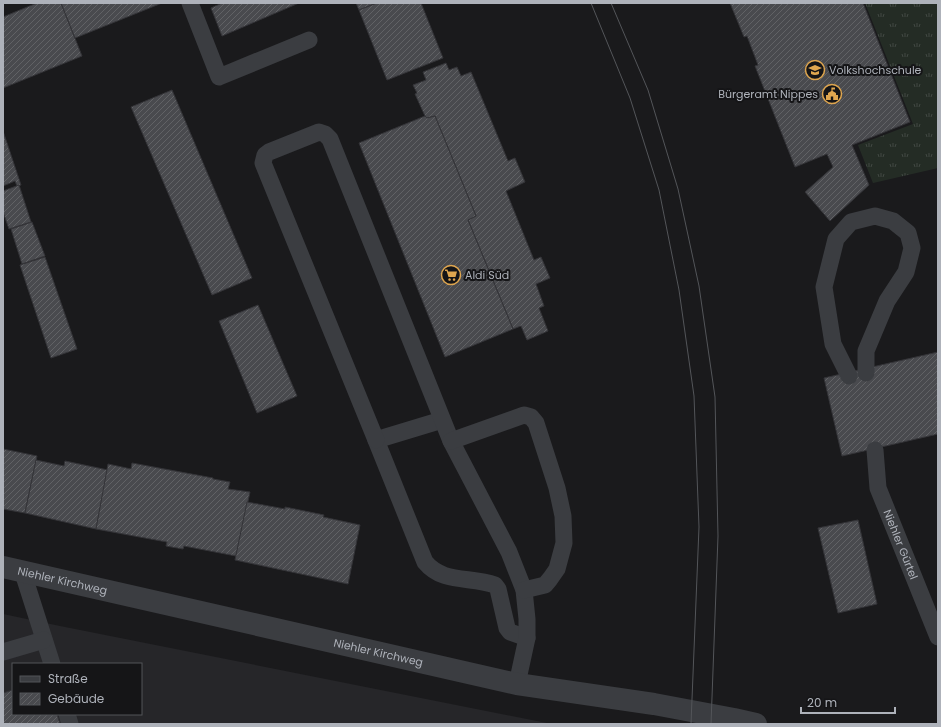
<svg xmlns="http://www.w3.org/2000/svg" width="941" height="727" font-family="Poppins,sans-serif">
<defs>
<pattern id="grass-tufts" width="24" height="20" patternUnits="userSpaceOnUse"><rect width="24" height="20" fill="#242c25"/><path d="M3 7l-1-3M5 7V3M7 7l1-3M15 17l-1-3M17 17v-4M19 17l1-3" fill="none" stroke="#414843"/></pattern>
<pattern id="building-hatch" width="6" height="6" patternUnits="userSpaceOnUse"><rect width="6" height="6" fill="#494a4e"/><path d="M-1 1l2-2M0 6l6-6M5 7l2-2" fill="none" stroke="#616265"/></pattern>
</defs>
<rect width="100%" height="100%" fill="#1a1a1c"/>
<!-- built -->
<path fill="#262629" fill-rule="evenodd" d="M3 614 60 626 552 724H3ZM13 664H141V714H13Z"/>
<!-- grass -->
<path fill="url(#grass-tufts)" d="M865 3H938V168L873 183 858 145 913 124Z"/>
<!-- building -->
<g fill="url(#building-hatch)" stroke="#343438">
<path d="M37 3H61L82 56 3 88V17Z"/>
<path d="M61 3H162L75 38Z"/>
<path d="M222 3H299L222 36 211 8Z"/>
<path d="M356 3H377L359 10Z"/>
<path d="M377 3H421L443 58 387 80 359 10Z"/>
<path d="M730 3H863L910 122 852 145 869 185 830 221 805 192 833 167 827 154 795 167 755 66 758 65 747 36 744 37Z"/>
<path d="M446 63 449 70 457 67 461 76 471 72 508 161 515 158 525 182 506 191 534 260 541 257 550 278 536 284 544 306 539 308 548 331 527 340 521 326 513 329 468 220 476 216 435 116 427 118 425 116 415 94 417 93 413 85 426 80 423 72Z"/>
<path d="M172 90 252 278 212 295 131 107Z"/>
<path d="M425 116 427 118 435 116 476 216 468 220 513 329 445 357 359 143Z"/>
<path d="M3 131 21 185 17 186 15 181 3 186Z"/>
<path d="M19 185 31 222 9 229 3 212V191Z"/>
<path d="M32 222 45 256 22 264 11 229Z"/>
<path d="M45 257 77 349 51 358 20 265Z"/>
<path d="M258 305 297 396 257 413 219 321Z"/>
<path d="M938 352V434L842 456 824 378Z"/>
<path d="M3 449 37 456 25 513 3 509Z"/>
<path d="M36 460 64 466 65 461 108 470 96 529 25 513Z"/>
<path d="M132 463 213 478V479L230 482 228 489 250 492 236 556 184 546 183 549 166 546 167 542 96 529 108 464 131 469Z"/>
<path d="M247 502 285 509V507L324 515 323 517 360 525 348 584 235 560Z"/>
<path d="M858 520 877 604 838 613 818 528Z"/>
<path d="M13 690V714H57L60 724H3V693Z"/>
</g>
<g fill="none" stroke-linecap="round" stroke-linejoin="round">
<!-- service -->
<g stroke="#3b3d41" stroke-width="17">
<path d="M190 3 219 77 309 40"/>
<path d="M849 376 833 344 824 287 836 239 851 222 875 216 893 221 908 233 912 248 906 272 887 301 866 351V373"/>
<path d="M442 420 376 440 425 562C443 584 470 576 495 585L498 589 507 628 510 632 527 638"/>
<path d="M376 440 263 163 265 155 269 152 319 132 325 134 330 139 451 441 509 552 524 590 527 619V638L517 684"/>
<path d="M451 441 524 415 531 417 536 423 557 488 563 516 564 543 557 569 550 579 545 585 524 590"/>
<path id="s1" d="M875 450 878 488 938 637"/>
<path d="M22 570 52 664"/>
<path d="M3 652 44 640"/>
<path d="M67 714 70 724"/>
</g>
<!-- minor -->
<path stroke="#3b3d41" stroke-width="22" id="s2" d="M3 567 517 684 654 704 734 719 756 724"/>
<!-- tram -->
<g stroke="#535559" stroke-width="1">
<path d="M591 3 630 98 659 190 679 290 694 396 699 527 691 724"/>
<path d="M611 3 648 90 678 189 699 286 715 397 718 536 711 724"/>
</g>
</g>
<!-- icons -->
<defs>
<symbol id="university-ring" viewBox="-11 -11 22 22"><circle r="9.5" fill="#151517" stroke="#dfa64f" stroke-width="1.5"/><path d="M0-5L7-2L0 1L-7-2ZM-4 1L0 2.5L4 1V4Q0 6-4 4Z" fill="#dfa64f"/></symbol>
<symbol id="civic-ring" viewBox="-11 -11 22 22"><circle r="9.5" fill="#151517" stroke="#dfa64f" stroke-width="1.5"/><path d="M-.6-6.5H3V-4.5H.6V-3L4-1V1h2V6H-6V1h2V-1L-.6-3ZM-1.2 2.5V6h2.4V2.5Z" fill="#dfa64f"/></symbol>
<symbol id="supermarket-ring" viewBox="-11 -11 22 22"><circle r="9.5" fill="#151517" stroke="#dfa64f" stroke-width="1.5"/><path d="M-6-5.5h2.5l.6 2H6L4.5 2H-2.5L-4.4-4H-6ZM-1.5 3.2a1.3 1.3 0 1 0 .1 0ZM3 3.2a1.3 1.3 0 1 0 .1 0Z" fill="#dfa64f"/></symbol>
</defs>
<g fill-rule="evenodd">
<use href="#university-ring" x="804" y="59" width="22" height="22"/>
<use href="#civic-ring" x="821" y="83" width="22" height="22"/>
<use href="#supermarket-ring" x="440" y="264" width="22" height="22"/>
</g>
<g text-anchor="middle" stroke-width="4" stroke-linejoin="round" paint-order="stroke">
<!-- poi labels -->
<g font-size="11" fill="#aeb2ba" stroke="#151517" text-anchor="start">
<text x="829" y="74">Volkshochschule</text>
<text x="818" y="98" text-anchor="end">Bürgeramt Nippes</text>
<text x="465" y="279">Aldi Süd</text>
</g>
<!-- street labels -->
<g font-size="11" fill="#aeb2ba" stroke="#151517">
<text dy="4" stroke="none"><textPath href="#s1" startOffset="99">Niehler Gürtel</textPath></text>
<text dy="4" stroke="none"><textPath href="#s2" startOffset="61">Niehler Kirchweg</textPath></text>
<text dy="4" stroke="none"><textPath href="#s2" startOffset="385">Niehler Kirchweg</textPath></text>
</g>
</g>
<!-- border -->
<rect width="941" height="727" fill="none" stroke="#aeb2ba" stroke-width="8"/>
<!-- legend -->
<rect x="12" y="663" width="130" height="52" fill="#151517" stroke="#525458"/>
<rect x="20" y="676" width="20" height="6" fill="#3b3d41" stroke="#525458"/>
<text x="48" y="683" font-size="12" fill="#aeb2ba">Straße</text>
<rect x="20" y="693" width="20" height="12" fill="url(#building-hatch)" stroke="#525458"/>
<text x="48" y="703" font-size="12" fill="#aeb2ba">Gebäude</text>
<!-- scale -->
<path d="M801 707v6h94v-6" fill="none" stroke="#aeb2ba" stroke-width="2"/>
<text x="807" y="707" font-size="12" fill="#aeb2ba" stroke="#151517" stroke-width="3" paint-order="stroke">20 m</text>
</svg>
